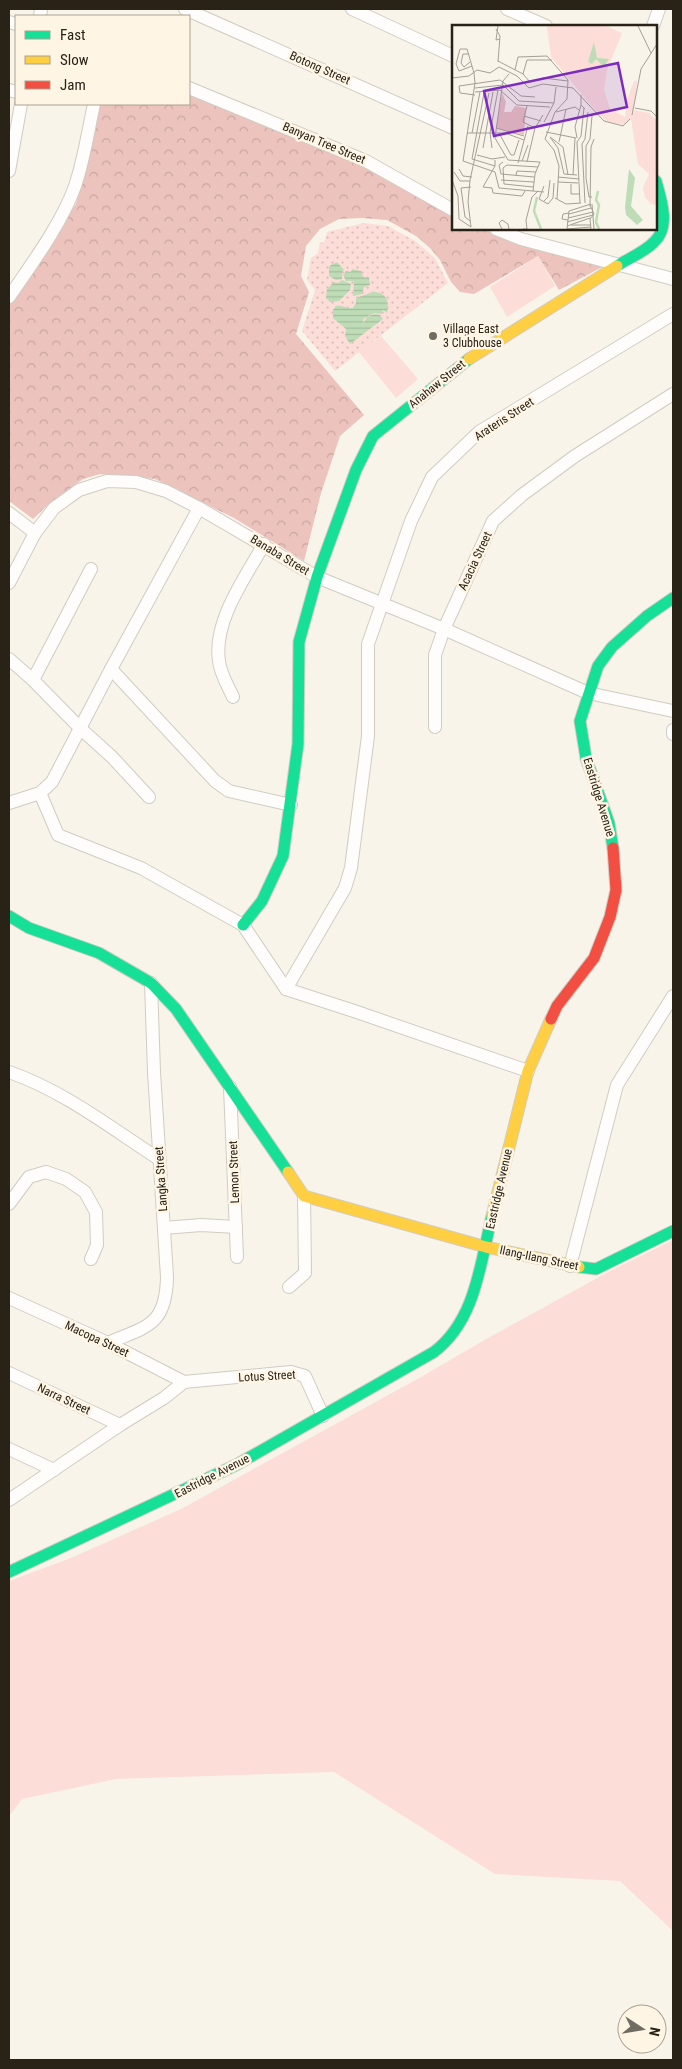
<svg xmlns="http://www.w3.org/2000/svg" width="682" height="2069" font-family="'Roboto Condensed',sans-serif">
<defs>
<pattern id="forest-crowns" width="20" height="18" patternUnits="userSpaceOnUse" patternTransform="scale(1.25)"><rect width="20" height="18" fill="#ecc3bd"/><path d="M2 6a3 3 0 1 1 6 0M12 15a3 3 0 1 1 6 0" fill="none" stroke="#caa7a2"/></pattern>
<pattern id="park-dots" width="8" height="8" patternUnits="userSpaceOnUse" patternTransform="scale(1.25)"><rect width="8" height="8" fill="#fcddd7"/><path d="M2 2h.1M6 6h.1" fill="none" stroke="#d8bdb8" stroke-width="1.8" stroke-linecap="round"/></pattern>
<pattern id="water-rules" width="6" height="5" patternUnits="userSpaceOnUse" patternTransform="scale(1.25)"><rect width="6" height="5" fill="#beddb6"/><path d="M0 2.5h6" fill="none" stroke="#a3bd9c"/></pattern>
</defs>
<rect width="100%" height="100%" fill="#f9f4ea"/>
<!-- grass -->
<g fill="#fcddd7">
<path d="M538 256 555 286 507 317 490 287Z"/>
<path d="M381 336 418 379 396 398 359 352Z"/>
<path d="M673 1240V1931L620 1881 495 1874 334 1772 116 1779 22 1799 9 1816V1581L71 1558 181 1509 421 1377 488 1338 612 1270Z"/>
</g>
<!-- forest -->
<path fill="url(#forest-crowns)" d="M189 93 363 165 453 216V229H483L521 245 604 266 559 290 538 256 474 294 460 292 451 282 440 260 430 248 416 236 387 220 362 218 339 219 320 229 306 246 301 276 309 292 296 334 364 415 340 436 321 493 304 561 234 518 155 479 100 474 83 479 50 503 33 519 9 501V303L76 204 98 104H189Z"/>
<!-- park -->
<path fill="url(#park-dots)" d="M364 223 388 226 415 241 435 258 448 283 335 371 302 331 315 290 307 280 311 258 318 253 320 242 324 243 327 232Z"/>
<!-- water -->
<g fill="url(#water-rules)">
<path d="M337 262 344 270 342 272V279L336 280 329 276V267L331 265Z"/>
<path d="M352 269 361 271 363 277 369 278 370 285 364 287 362 294 353 296 354 281H346L343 275 346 271 351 272Z"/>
<path d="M342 280 351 284 350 290 339 301 330 302 326 298 327 289 334 282 338 283Z"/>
<path d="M373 292C386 292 390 301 387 313L383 310 381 314 374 313 364 318 362 325C366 318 370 312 380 315L383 319 350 344 345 336 346 329 333 318V310L336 306C343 305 347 309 353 308L356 303V298Z"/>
</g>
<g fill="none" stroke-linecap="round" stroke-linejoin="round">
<defs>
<g id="street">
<path d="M185 9 453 128"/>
<path d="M352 9 453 56"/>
<path d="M507 9 546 26"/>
<path d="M40 16 41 9"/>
<path d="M9 22 16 24"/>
<path d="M653 26 659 9"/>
<path d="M189 88 366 161 453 210"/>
<path d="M9 90 16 92"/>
<path d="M9 171 21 104"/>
<path d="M496 229 521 239 673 279"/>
<path d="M9 297C31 265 62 223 75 186 84 160 88 131 94 104"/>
<path d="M9 513 35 533"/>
<path d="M9 583 35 533 54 508 79 490 107 481 136 482 166 491 199 508 317 577 444 629 588 693 673 711"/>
<path d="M9 659 33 680 81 729 112 757 149 797"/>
<path d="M111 669 215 781 229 791 291 805"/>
<path d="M33 680 91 569"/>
<path d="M233 697C228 686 220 673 219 661 213 621 245 578 264 544"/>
<path d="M435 727V655L444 629 493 521 522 495 575 456 673 394"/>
<path d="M673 730V734"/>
<path d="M40 793 58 835 141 868 243 925 286 989 354 1011 528 1071"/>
<path d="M9 803 40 793 52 782 111 669 199 508"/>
<path d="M286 989 345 888 351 868 368 736V644L411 521 432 477 479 432 673 314"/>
<path d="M9 1072C64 1091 111 1128 159 1159"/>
<path d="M230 1087 237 1257"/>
<path d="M9 1204 29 1177 46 1172 66 1179 85 1192 96 1212 97 1245 91 1259"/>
<path d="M164 1228 201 1225 236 1227"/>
<path d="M570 1266 617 1085 673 996"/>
<path d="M289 1287 305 1273 304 1196"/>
<path d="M9 1298 108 1343 184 1382"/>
<path d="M108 1343C147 1326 166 1326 167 1277L154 1072 151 983"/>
<path d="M9 1373 120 1425"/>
<path d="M184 1382 291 1372 305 1376 323 1416"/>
<path d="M9 1449 54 1470"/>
<path d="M9 1500 120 1425 164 1398 184 1382"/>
</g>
<g id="fast">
<path d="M617 266C629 258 645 252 654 242 671 227 661 199 656 181"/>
<path d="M613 848 609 823 586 758 580 721 598 666 612 647 647 616 673 598"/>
<path d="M9 916 29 928 99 953 151 983 176 1009 288 1172"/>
<path d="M243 925 262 901 283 856 298 744 299 642 317 577 356 470 373 436 469 359"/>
<path d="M579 1267 596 1269 673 1231"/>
<path d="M9 1572 236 1465 434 1352C476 1320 480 1264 492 1216"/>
</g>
<g id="slow">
<path d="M469 359 617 266"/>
<path d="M288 1172 304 1196 486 1247 579 1267"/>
<path d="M492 1216 528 1071 551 1019"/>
</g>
<path id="jam" d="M551 1019 557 1006 594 958 610 917 616 890 613 848"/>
</defs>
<!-- street casing -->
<use href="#street" stroke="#d1ccc2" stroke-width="14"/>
<!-- fast casing -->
<use href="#fast" stroke="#d1ccc2" stroke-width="13"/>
<!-- slow casing -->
<use href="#slow" stroke="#d1ccc2" stroke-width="13"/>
<!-- jam casing -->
<use href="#jam" stroke="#d1ccc2" stroke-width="13"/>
<!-- street -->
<use href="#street" stroke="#fefdfc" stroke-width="12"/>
<!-- fast -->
<use href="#fast" stroke="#16e098" stroke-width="11"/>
<!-- slow -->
<use href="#slow" stroke="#ffcf43" stroke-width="11"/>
<!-- jam -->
<use href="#jam" stroke="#f24e42" stroke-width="11"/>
</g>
<!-- markers -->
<circle fill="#716c61" stroke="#fff5e4" stroke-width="2" cx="433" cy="336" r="5"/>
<g text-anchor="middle" stroke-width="5" stroke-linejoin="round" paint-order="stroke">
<!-- street labels -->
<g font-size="12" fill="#282217" stroke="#fff5e4">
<text transform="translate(320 68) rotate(24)" y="4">Botong Street</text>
<text transform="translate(324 143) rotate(23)" y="4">Banyan Tree Street</text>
<text transform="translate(437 384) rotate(-39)" y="4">Anahaw Street</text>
<text transform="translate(504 419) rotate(-33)" y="4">Arateris Street</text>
<text transform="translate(280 555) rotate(31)" y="4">Banaba Street</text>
<text transform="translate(475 561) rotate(-65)" y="4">Acacia Street</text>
<text transform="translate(599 797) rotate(73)" y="4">Eastridge Avenue</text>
<text transform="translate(234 1172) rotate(-92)" y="4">Lemon Street</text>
<text transform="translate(161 1179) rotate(-94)" y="4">Langka Street</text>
<text transform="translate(499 1189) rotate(-77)" y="4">Eastridge Avenue</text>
<text transform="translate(539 1258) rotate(12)" y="4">Ilang-Ilang Street</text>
<text transform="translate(97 1339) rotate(25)" y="4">Macopa Street</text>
<text transform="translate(267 1376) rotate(-3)" y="4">Lotus Street</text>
<text transform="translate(64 1399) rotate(25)" y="4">Narra Street</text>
<text transform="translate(212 1476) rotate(-27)" y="4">Eastridge Avenue</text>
</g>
<!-- poi labels -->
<g font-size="12" fill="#282217" stroke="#fff5e4" text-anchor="start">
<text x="443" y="333">Village East<tspan x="443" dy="14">3 Clubhouse</tspan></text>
</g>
</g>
<!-- overview -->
<g transform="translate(452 25)">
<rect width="205" height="205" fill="#f9f4ea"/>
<path d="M95 1H154L170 8 155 45 152 65 158 84 173 92 176 72 182 56H185L181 90 183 85 197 88 205 96V180L199 179 193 172 191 163 197 149 186 139 179 94 172 100 155 97 137 78 99 32Z" fill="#fcddd7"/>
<path d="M50 68 54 77 52 87H59L63 81 74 83 72 110 44 103Z" fill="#ecc3bd"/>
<path d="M142 17 145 33 157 34 152 42 144 34 140 39 136 37ZM177 144 183 153 179 181 191 195 185 200 174 190 173 182Z" fill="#beddb6"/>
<path fill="none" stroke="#beddb6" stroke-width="2.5" d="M146 166 144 175 147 180 144 197 147 204M85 172 82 186 89 204"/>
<path fill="none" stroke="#a5a096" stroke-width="1" d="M46 1 44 15 48 14M186 1 199 28M44 4 48 11 46 37M17 29H11L9 38 12 42 18 37M46 36 71 49 78 57 91 53 116 56M20 41 7 46 4 39 8 24H15L22 48 23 58 11 136 43 147 47 163 92 167M63 45 66 32 95 31 116 55 115 74 103 87 93 114 102 125 107 141 105 174M57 49 51 56 43 113 56 135 88 137 83 149 81 166M71 49 75 35H100M0 53 17 51 25 45 38 48 47 42 65 51 77 63 91 59 121 63 152 96 171 101 178 94M23 63 51 60 67 76 102 78M23 67 48 65 65 80 98 82M32 68 20 134 43 141M23 70 8 68 7 61 48 55 69 71 83 72M129 70V80L133 84M75 81 71 97 83 103M183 83 199 86 205 92M104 87 123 82 127 85M180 90 189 44 205 19M72 91 89 96M92 97 102 78 104 62M44 103 72 111M94 107 124 113M15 108H53L72 115M20 108 28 67M47 108 59 130M98 112 106 123 112 149 125 150M98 112 111 122 116 150M125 113 123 102 129 80M107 117 114 84M31 123 41 67M40 123 38 108 46 65M25 130 40 134 53 132M59 130H62L67 115M43 135V141L31 162 40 163 41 168 70 171 73 166M70 136 76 120M51 137 47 140 49 149 82 152M75 137 83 103 91 90M66 138 76 101M7 144 11 151 20 152M2 147 8 156H18M64 150 65 146 84 147M121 150 123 113M106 152 127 154M0 155 6 171 7 194 19 202M49 155 82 157M106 157 126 158M119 159V169H127M92 161 87 174 96 179 101 173 102 158M81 162 52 159 51 143 55 140 86 142M140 172H137L134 153V121L138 114 140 91M103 173 114 179 129 178M92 176 96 172 98 155M128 178 125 117 129 111 132 83M133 178 130 119 133 114 136 87M140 179 142 204M138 180 142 189 138 194 139 204M138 181 139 122 142 114M117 189 139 183M116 193 141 187M116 195 110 194 111 189 117 188M18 196 13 192 9 163 19 162M115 197 141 190M119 200H139M115 201 138 193M19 202 16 177 18 155 37 68M50 204 47 198 50 195 56 199 57 204M71 204H75L74 195 80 172 85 167M115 204 117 186 139 179M115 204 139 202"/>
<path fill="#7b2cbf" fill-opacity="0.15" stroke="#7b2cbf" stroke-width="2.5" d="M166 38 175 82 42 111 32 66Z"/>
<rect width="205" height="205" fill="none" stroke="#282217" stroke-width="2.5"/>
</g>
<!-- border -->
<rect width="682" height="2069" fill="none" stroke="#282217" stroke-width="20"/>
<!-- legend -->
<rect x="15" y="15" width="175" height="90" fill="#fff5e4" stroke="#a9a192"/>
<rect x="25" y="31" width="25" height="8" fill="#16e098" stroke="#a9a192"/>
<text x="60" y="40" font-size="15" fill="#282217">Fast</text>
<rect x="25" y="56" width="25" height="8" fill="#ffcf43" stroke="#a9a192"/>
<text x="60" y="65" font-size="15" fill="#282217">Slow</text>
<rect x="25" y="81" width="25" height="8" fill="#f24e42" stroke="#a9a192"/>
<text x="60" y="90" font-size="15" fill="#282217">Jam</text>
<!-- north arrow -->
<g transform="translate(642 2029) rotate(102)"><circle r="24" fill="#fff5e4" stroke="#a9a192"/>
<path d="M0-4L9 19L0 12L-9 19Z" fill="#716c61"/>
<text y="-8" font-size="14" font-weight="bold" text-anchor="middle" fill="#282217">N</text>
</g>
</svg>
